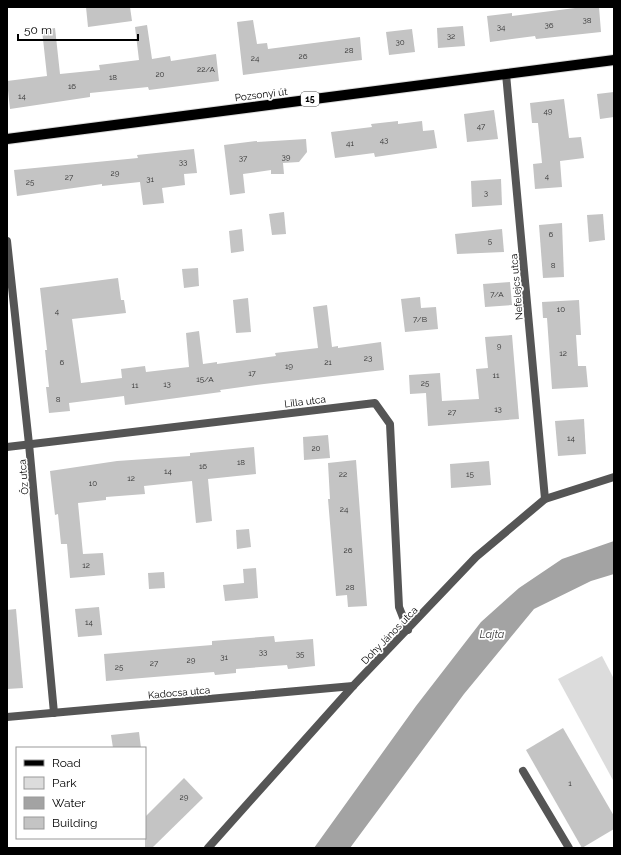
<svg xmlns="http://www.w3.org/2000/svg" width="621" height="855" font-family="Raleway,sans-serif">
<rect width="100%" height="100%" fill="#fff"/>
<!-- green -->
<path fill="#dcdcdc" d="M602 656 614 679V782L558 679Z"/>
<!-- water -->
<path fill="#a3a3a3" d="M614 541V574L591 581 534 609 464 694 350 848H314L416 706 481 622 519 588 562 559Z"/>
<!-- building -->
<g fill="#c4c4c4">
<path d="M86 7H130L132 21 88 27Z"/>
<path d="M583 7H599L601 32 536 39 535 36 490 42 487 16 512 13V16Z"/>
<path d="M253 20 257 44 267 43 268 49 360 37 362 60 243 75 237 22Z"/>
<path d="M147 25 152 59 170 56 171 61 216 54 219 81 149 90 148 87 90 93V97L10 109 7 81 47 76 42 30 55 28 60 74 100 70 99 65 139 60 135 27Z"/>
<path d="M463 26 465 46 438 48 437 28Z"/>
<path d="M412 29 415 52 389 55 386 32Z"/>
<path d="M614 92V117L600 119 597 94Z"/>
<path d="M564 99 569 138 581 137 584 158 560 161 562 187 535 189 533 164 542 163 538 123H532L530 103Z"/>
<path d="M494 110 498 139 467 142 464 114Z"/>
<path d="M398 121V124L422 121 423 131 434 130 437 148 375 157 374 153 335 158 331 132 372 127 371 124Z"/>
<path d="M306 139 307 152 299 162 283 163 284 174H271V170L243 174 245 193 230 195 224 145 257 141V142Z"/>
<path d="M194 149 197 173 184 174 185 185 162 188 164 203 143 205 140 182 102 186V184L17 196 14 170 138 158 137 155Z"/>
<path d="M501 179 502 205 472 207 471 181Z"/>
<path d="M284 212 286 234 272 235 269 214Z"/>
<path d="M603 214 605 240 589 242 587 215Z"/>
<path d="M562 223 564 277 543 278 539 225Z"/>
<path d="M242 229 244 251 231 253 229 231Z"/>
<path d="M502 229 504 252 457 254 455 234Z"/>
<path d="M198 268 199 286 184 288 182 269Z"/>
<path d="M118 278 121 300H124L126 313 72 319 81 383 122 378 121 369 145 366 146 372 189 367 186 333 199 331 203 364 217 362V364L276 356 275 353 318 348 313 307 327 305 332 347 338 346V348L381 342 384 370 264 384 220 390 221 392 125 405 124 396 69 403 70 411 49 413 46 387H49L45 350H47L40 288Z"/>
<path d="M510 282 512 305 485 307 483 284Z"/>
<path d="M420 297 421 308 436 307 438 329 405 332 401 299Z"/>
<path d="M248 298 251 332 236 333 233 300Z"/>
<path d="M579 300 581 335H576L578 366H586L588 387 552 389 547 318H543L542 302Z"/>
<path d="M512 335 519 419 428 426 426 393 410 394 409 375 440 373 442 401 479 399 476 369 488 368 485 337Z"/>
<path d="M584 419 586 454 558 456 555 421Z"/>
<path d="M328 435 330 458 304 460 303 437Z"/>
<path d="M254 447 256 474 208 479 212 521 196 523 192 481 144 486 145 494 106 497V500L78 503 83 554 103 553 105 575 70 578 67 544H61L58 514 55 515 50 471 117 461 190 456V453Z"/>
<path d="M356 460 367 606 348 607 347 595 336 596 328 499H330L328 463Z"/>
<path d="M489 461 491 485 451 488 450 464Z"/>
<path d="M249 529 251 547 237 549 236 530Z"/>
<path d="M256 568 258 598 225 601 223 585 244 583 243 569Z"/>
<path d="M164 572 165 588 149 589 148 573Z"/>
<path d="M99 607 102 635 78 637 75 609Z"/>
<path d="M16 609 23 688 7 689V610Z"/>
<path d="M274 636 275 642 313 639 315 666 288 669 287 665 236 669V673L215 675 214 672 106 681 104 654 212 645V641Z"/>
<path d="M563 728 614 816V829L582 848 526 750Z"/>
<path d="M139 732 141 748H113L111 735Z"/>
<path d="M184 778 203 798 152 848H145V817Z"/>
</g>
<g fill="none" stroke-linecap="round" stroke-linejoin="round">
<defs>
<path id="primary" d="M7 139 614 60"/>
</defs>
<!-- primary casing -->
<use href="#primary" stroke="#dbdbdb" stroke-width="12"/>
<!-- lane -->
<path stroke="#555" stroke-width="8" d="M523 771 569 848"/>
<!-- street -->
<g stroke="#555" stroke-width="8">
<path d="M506 74 545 499"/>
<path d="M7 241 29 444 54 713"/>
<path d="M7 447 375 403 390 424 399 607 408 630"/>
<path d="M7 717 353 686"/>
<path d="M208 848 353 686 476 557 545 499 614 477"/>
</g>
<!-- primary -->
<use href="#primary" stroke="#000" stroke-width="10"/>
</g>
<g text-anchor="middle" stroke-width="3.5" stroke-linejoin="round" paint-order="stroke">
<!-- number labels -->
<g font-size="8" fill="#313131">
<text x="587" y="23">38</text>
<text x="549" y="28">36</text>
<text x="501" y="30">34</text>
<text x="451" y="39">32</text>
<text x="400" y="45">30</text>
<text x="349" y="53">28</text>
<text x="303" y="59">26</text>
<text x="255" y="61">24</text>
<text x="206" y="72">22/A</text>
<text x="160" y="77">20</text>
<text x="113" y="80">18</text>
<text x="72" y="89">16</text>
<text x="22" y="99">14</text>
<text x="548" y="114">49</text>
<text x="481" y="129">47</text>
<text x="384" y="143">43</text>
<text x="350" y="146">41</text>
<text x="286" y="160">39</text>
<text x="243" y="161">37</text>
<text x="183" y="165">33</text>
<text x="115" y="176">29</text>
<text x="547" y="179">4</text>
<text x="69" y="180">27</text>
<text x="150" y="182">31</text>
<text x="30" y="185">25</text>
<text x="486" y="196">3</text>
<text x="551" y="237">6</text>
<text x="490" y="244">5</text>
<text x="553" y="268">8</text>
<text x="497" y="297">7/A</text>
<text x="561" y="312">10</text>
<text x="57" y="314">4</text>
<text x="420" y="322">7/B</text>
<text x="499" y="349">9</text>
<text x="563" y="356">12</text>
<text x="368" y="361">23</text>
<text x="62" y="365">6</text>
<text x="328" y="365">21</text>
<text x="289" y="369">19</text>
<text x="252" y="376">17</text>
<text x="496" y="378">11</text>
<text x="205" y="382">15/A</text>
<text x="425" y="386">25</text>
<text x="167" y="387">13</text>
<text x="135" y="388">11</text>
<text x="58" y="402">8</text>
<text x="498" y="412">13</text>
<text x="452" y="415">27</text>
<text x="571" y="441">14</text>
<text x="316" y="451">20</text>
<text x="241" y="465">18</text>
<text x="203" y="469">16</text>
<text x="168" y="474">14</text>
<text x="343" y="477">22</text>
<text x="470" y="477">15</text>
<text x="131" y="481">12</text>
<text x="93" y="486">10</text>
<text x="344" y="512">24</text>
<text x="348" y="553">26</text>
<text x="86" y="568">12</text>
<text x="350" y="590">28</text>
<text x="89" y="625">14</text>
<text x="263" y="655">33</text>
<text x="300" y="657">35</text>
<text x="224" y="660">31</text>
<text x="191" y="663">29</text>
<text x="154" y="666">27</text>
<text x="119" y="670">25</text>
<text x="570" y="786">1</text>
<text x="184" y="800">29</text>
</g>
<!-- shield labels -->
<rect fill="#fff" stroke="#4c4c4c" stroke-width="1" x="301" y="92" width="18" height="14" rx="3"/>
<g font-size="9" font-weight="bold" fill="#000">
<text x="310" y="102">15</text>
</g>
<!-- street labels -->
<g font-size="10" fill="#000" stroke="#fff">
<text transform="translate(261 94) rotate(-7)" y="4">Pozsonyi út</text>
<text transform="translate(516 287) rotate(-95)" y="4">Nefelejcs utca</text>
<text transform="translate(305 401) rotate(-7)" y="4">Lilla utca</text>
<text transform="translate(23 477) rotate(-95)" y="4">Őz utca</text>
<text transform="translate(389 635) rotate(-46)" y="4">Dohy János utca</text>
<text transform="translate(179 692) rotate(-5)" y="4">Kadocsa utca</text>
</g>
<!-- water labels -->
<g font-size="11" font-style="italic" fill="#444" stroke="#fff">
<text x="492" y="638">Lajta</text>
</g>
</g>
<!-- border -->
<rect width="621" height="855" fill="none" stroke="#000000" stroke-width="16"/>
<!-- legend -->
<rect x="16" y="747" width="130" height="92" fill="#ffffff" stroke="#999999"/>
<rect x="24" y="760" width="20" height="6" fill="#000000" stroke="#999999"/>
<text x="52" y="767" font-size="12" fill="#000000">Road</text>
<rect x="24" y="777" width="20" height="12" fill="#dcdcdc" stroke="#999999"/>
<text x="52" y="787" font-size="12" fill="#000000">Park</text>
<rect x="24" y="797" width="20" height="12" fill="#a3a3a3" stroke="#999999"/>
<text x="52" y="807" font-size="12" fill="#000000">Water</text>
<rect x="24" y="817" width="20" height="12" fill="#c4c4c4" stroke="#999999"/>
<text x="52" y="827" font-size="12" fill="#000000">Building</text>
<!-- scale -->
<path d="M18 34v6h120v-6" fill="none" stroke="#000000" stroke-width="2"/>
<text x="24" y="34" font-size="12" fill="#000000" stroke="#ffffff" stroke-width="3" paint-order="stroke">50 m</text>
</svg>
